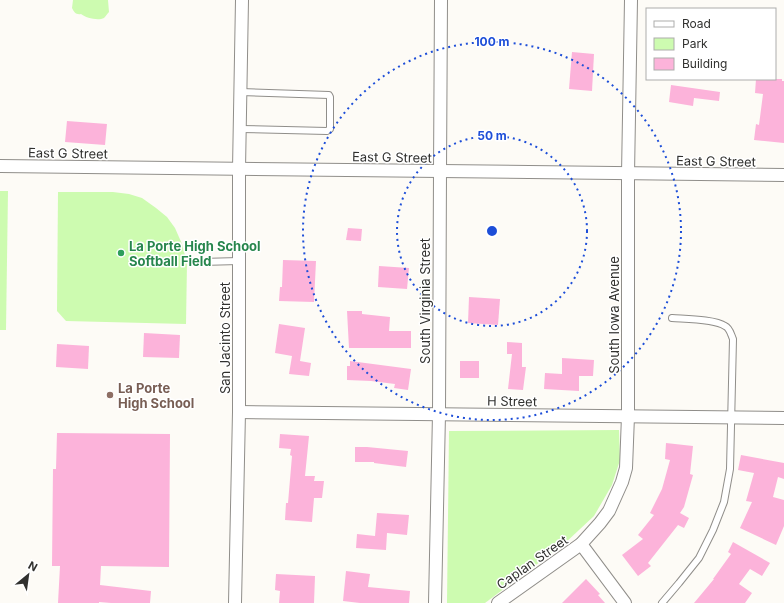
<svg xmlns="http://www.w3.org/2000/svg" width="784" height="603" font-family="Inter,sans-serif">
<rect width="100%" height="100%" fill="#fdfbf6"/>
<!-- green -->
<g fill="#cdfbb0">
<path d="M73 0H108L109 12C107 14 106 16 104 18 98 21 86 18 81 14 76 15 74 12 72 8Z"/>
<path d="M0 191H8L6 330H0Z"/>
<path d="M58 192H113L129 194 142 198 156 208 167 217 175 228 182 244 187 263 186 324 66 321 57 311Z"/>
<path d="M619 430 620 460 612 485 594 516 564 544 485 603H447L449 431Z"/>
</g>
<!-- building -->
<g fill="#fcb3da">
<path d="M572 52 594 54 592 91 569 89Z"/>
<path d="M756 79H782V81H784V143L754 140 756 124 759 125 763 94 755 93Z"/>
<path d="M671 85 720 92 719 101 694 98 693 106 669 102Z"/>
<path d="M67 121 107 124 105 145 65 142Z"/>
<path d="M348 228 362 229 361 241 346 240Z"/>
<path d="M283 260 316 261 314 302 279 301 280 287H282Z"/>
<path d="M379 266 409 268 407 289 378 287Z"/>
<path d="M469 297 500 299 498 325 468 323Z"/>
<path d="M347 311H362V314L390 317 389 331H411V348H349Z"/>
<path d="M279 324 305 328 300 361 311 363 309 376 289 374 292 356 275 353Z"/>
<path d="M144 333 180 335 179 358 143 357Z"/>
<path d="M507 342 522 343V367H526L523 390 508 389 512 354H507Z"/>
<path d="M57 344 89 346 88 369 56 367Z"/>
<path d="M562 358 594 360 593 376H579V391L544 389 545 373 562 374Z"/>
<path d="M350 361 411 369 408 390 394 388 395 384 371 381 347 380V366H350Z"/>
<rect x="460" y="361" width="19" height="17"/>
<path d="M57 433 170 434 169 567 101 566 100 585 151 591 150 603H111L99 602V603H58L60 566H52L53 469H56Z"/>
<path d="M280 434 309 436 305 476H315L314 481H324L322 498H314L312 522 285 520 286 503H288L292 456 290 455 291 449 279 448Z"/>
<path d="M666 443 693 446 690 474 693 475 684 507 680 513 689 518 684 528 678 525 648 563 651 566 638 576 622 555 643 539 638 535 654 515 650 513 662 489 670 460 665 459Z"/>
<path d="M355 447H367L408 451 406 467 374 463V462H355Z"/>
<path d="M741 455 784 463V479L778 477 773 497 784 500V526L776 545 740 528 752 502 746 501 754 473 738 470Z"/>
<path d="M377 513 409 515 407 535 387 533 386 550 356 548 357 534 375 536Z"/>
<path d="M733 542 770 563 762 576 750 569 739 584 752 593 745 603H694L714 579H713L731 554 728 552Z"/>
<path d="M346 571 370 574 368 587 410 591 409 603H360L343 601Z"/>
<path d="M276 574 315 576 314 603H279L280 591 275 590Z"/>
<path d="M586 579 600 594 598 595 605 603H562Z"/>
</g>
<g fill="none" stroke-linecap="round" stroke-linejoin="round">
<defs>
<g id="lane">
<path d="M240 129 327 131 330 129V97L329 95 240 92"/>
<path d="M201 262 239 261"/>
<path d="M662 603 679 583 699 558 713 530 724 502 730 469 733 339C731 335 730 328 725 326 715 319 685 319 672 318"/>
</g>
<g id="street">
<path d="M0 166 784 175"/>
<path d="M239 412 784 418"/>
<path d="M581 544 625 603"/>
<path d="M235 603 239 412V169L242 0"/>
<path d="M435 603 439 414 440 171 441 0"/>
<path d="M498 603 581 544 600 523 609 511 622 482 626 468 628 416V174L631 0"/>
</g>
</defs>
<!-- lane casing -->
<use href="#lane" stroke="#908e8a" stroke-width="8"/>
<!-- street casing -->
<use href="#street" stroke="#908e8a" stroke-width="14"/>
<!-- lane -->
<use href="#lane" stroke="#fff" stroke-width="6"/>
<!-- street -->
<use href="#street" stroke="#fff" stroke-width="12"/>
</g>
<!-- distance rings -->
<g fill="none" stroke="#1d4ed8" stroke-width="2" stroke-dasharray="2 4">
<circle cx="492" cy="231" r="95"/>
<circle cx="492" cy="231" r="189"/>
</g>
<!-- markers -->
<circle fill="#2e9e5b" stroke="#fff" stroke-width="1.5" cx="121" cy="253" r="4"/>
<circle fill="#8d6e63" stroke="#fff" stroke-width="1.5" cx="110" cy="395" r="4"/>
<g text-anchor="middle" stroke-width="3" stroke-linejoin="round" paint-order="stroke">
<!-- street labels -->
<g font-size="13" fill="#31312f" stroke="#fff">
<text transform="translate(68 153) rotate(1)" y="5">East G Street</text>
<text transform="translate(392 157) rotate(1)" y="5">East G Street</text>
<text transform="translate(716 161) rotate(1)" y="5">East G Street</text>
<text transform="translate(425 301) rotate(-90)" y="5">South Virginia Street</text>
<text transform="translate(614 315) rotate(-90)" y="5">South Iowa Avenue</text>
<text transform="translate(225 338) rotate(-90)" y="5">San Jacinto Street</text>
<text transform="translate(512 401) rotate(1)" y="5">H Street</text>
<text transform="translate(532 562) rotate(-35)" y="5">Caplan Street</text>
</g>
<!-- leisure labels -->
<g font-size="13" font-weight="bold" fill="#27864d" stroke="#fff" text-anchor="start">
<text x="129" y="251">La Porte High School<tspan x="129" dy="15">Softball Field</tspan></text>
</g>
<!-- education labels -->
<g font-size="13" font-weight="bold" fill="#785e54" stroke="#fff" text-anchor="start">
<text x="118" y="393">La Porte<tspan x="118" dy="15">High School</tspan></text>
</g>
</g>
<circle cx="492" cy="231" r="6" fill="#1d4ed8" stroke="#fff" stroke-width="2"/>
<g font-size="12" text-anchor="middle" font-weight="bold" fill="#1d4ed8" stroke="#fff" stroke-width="3" stroke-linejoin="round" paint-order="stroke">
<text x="492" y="46">100 m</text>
<text x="492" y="140">50 m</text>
</g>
<!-- legend -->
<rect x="646" y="8" width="130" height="72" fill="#ffffff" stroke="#adadac"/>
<rect x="654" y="21" width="20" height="6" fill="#ffffff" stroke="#adadac"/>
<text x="682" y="28" font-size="12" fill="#31312f">Road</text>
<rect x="654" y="38" width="20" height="12" fill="#cdfbb0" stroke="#adadac"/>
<text x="682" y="48" font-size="12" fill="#31312f">Park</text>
<rect x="654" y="58" width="20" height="12" fill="#fcb3da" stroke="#adadac"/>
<text x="682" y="68" font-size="12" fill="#31312f">Building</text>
<!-- north arrow -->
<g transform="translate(28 575) rotate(29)" stroke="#ffffff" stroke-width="3" paint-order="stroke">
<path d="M0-3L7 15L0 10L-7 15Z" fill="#31312f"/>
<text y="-6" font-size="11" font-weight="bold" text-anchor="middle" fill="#31312f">N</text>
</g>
</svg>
